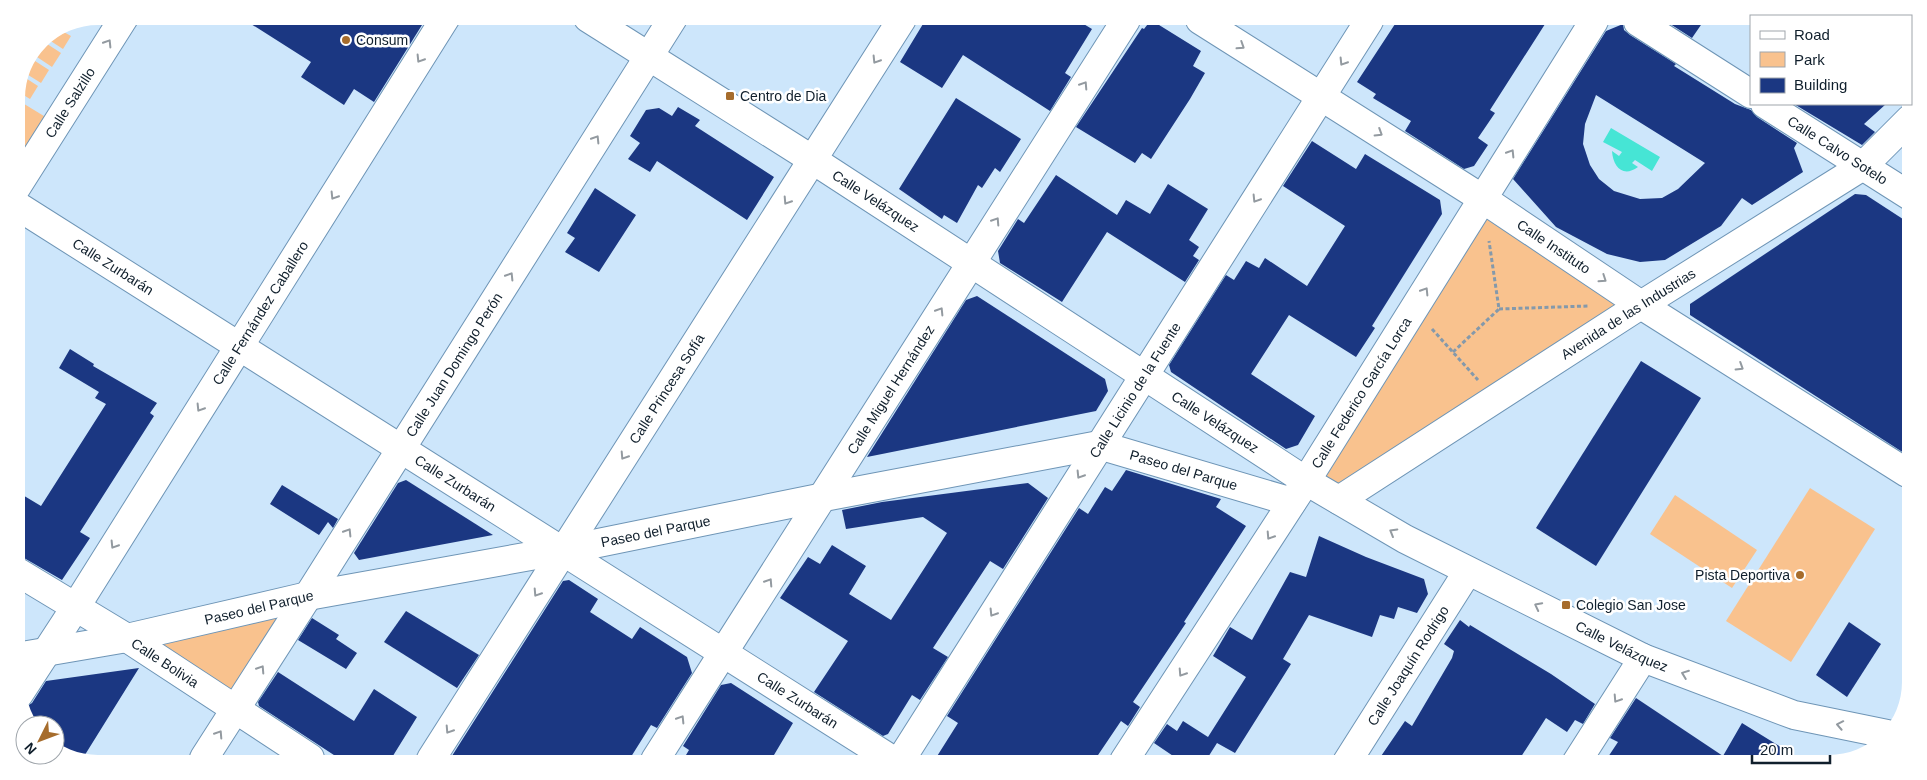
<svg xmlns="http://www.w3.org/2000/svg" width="1927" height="780" font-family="Arial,sans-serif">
<rect width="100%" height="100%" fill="#cde6fb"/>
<!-- green -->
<g fill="#f9c28e">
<path d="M62 31 71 36 63 49 46 38Z"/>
<path d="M41 40 61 53 52 67 34 55Z"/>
<path d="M32 59 49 70 41 83 25 73Z"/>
<path d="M24 77 38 86 30 99 17 91Z"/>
<path d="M16 99 57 124 16 188Z"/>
<path d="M1483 199 1641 305 1339 500 1306 481Z"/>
<path d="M1810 488 1875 529 1791 662 1726 621Z"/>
<path d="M1675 495 1757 550 1732 588 1650 534Z"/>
<path d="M308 596 235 710 139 635Z"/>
</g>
<!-- water -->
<path fill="#46e5d5" d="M1611 128 1660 157 1652 171 1635 160 1632 163 1638 167C1623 178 1613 167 1612 151L1619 156 1622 152 1603 142Z"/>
<!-- building -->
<g fill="#1b3782" fill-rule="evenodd">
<path d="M240 17H427L374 102 354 89 344 105 301 77 311 62Z"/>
<path d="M926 19 1077 20 1092 29 1065 73 1071 77 1050 111 963 55 942 88 900 62Z"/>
<path d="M1151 20 1201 51 1193 66 1205 73 1190 99 1151 159 1142 153 1135 163 1076 127 1142 28 1144 29Z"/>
<path d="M1397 21H1547L1490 110 1495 113 1478 138 1488 145 1474 166 1464 169 1405 131 1411 121 1373 98 1376 94 1357 82Z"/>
<path d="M1667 22H1703L1692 38Z"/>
<path d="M1623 24 1624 30 1630 35 1676 64 1674 66 1735 104 1751 110 1757 117 1797 143 1794 148 1803 172 1752 205 1742 198 1721 226 1665 260 1640 262 1607 254 1556 227 1513 179 1606 31ZM1596 95 1705 163 1678 189 1662 198 1640 199 1614 191 1599 179 1590 165 1583 144 1585 124Z"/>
<path d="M956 98 1021 139 1000 172 995 168 982 188 978 185 957 223 944 215 942 219 899 189Z"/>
<path d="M1794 104H1886L1864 124 1875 132 1862 145Z"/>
<path d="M678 107 700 120 695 126 774 177 747 220 657 161 650 172 628 159 640 143 630 136 646 110 659 108 672 116Z"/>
<path d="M1312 141 1356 169 1365 154 1440 200 1442 214 1372 326 1375 328 1356 357 1289 315 1251 374 1315 416 1298 445 1286 449 1171 372 1169 365 1226 275 1234 280 1246 261 1259 268 1265 258 1307 286 1345 226 1283 186Z"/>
<path d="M1056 175 1117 215 1126 200 1150 214 1168 184 1208 209 1189 240 1199 247 1193 256 1199 260 1185 282 1107 232 1062 302 1000 263 998 251 1018 219 1024 223Z"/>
<path d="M595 188 636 215 599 272 565 252 575 238 567 233Z"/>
<path d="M1855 194 1866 195 1909 223 1907 455 1690 315V304Z"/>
<path d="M977 296 1105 379 1108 391 1096 411 867 457 966 300Z"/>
<path d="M70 349 94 364 93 366 157 403 150 413 154 416 80 532 90 538 62 580 24 558 16 555V491L41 506 106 404 95 398 99 392 59 368Z"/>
<path d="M1641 361 1701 398 1596 566 1536 528Z"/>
<path d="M1126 470 1221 499 1216 507 1246 526 1184 622 1186 623 1133 702 1140 707 1128 726 1121 721 1094 761H934L958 723 947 716 1079 508 1088 514 1105 487 1112 491Z"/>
<path d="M406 480 493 535 359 560 354 553 398 483Z"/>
<path d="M1028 483 1048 498 1003 569 990 561 933 648 948 657 920 700 912 695 888 734 883 736 814 692 848 641 780 598 808 557 820 564 832 545 866 566 849 594 891 620 947 533 923 517 846 529 842 510 882 502Z"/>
<path d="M282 485 338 519 333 528 328 522 319 535 270 504Z"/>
<path d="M1319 536 1366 557 1424 579 1428 594 1417 613 1398 607 1394 619 1380 615 1372 637 1309 615 1283 659 1291 664 1235 753 1217 743 1205 762H1182L1154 743 1167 724 1177 731 1183 721 1208 737 1246 677 1213 656 1230 627 1252 640 1290 572 1306 577Z"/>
<path d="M569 580 598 599 590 612 632 639 640 627 687 657 692 673 657 728 651 725 629 760 450 759 563 581Z"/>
<path d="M406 611 479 655 457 688 384 642Z"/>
<path d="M312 618 339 635 336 639 357 653 346 669 298 640Z"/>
<path d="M1460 620 1469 627 1470 625 1551 674 1595 704 1583 724 1575 720 1567 732 1546 718 1517 763 1377 762 1405 721 1412 726 1452 658 1454 651 1444 644Z"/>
<path d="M1849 622 1881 644 1847 697 1816 675Z"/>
<path d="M139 668 83 758H67L55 748V725H31L24 708 32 703 46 681Z"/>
<path d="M278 672 354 721 374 689 417 717 391 759H340L259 706 258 702Z"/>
<path d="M731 683 793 723 771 760H683L689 750 683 746 721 685Z"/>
<path d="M1636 698 1723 756 1742 723 1808 764 1604 763 1618 742 1610 738Z"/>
</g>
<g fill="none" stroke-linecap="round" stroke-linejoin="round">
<defs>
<g id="minor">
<path id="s1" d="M588 18 813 160 1306 481 1405 539 1643 658 1794 715 1887 734"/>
<path id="s2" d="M1200 20 1483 199 1641 305 1907 473"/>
<path d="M1638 22 1751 94"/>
<path id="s3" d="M1765 104 1910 196"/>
<path id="s4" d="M16 188 125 16"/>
<path id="s5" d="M16 205 894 761"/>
<path id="s6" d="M1339 500 1633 310 1863 166 1910 119"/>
<path id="s7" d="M16 571 127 638 310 758"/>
<path id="s8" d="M16 657 127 638 308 596 564 550 824 497 1099 445 1292 502"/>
<path id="s9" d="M19 694 75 608 446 17"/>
<path id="s10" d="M204 758 308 596 673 18"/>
<path id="s11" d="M431 759 902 19"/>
<path id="s12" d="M655 760 1126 20"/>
<path id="s13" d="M900 761 1369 21"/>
<path id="s14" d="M1124 761 1306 481 1594 21"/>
<path id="s15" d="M1347 762 1468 571"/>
<path d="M1576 763 1643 658"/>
</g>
</defs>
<!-- minor casing -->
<use href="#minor" stroke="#6e95b6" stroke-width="30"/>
<!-- path -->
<g stroke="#8499ab" stroke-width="3" stroke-dasharray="4 2.5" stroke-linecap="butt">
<path d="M1499 309 1588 306"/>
<path d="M1432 329 1478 380"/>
<path d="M1453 352 1499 309 1489 241"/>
</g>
<!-- minor -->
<use href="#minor" stroke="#fff" stroke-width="28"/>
</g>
<!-- one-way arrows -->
<defs><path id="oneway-chevron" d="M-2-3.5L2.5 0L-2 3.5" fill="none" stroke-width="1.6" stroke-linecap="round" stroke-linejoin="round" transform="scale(1.25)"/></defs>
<g stroke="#939aa0">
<use href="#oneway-chevron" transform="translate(108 43) rotate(-58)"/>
<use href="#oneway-chevron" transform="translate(1241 46) rotate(33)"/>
<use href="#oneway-chevron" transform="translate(420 59) rotate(122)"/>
<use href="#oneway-chevron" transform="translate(876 60) rotate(122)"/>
<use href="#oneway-chevron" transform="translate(1343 62) rotate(122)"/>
<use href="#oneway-chevron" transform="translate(1084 85) rotate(-57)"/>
<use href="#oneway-chevron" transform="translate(1379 133) rotate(32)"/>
<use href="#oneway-chevron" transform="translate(596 139) rotate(-58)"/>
<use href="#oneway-chevron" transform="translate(1511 153) rotate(-58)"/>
<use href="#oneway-chevron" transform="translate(334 196) rotate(122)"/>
<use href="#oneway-chevron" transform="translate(1256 199) rotate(122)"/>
<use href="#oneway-chevron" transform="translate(787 201) rotate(123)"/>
<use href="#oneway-chevron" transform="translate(996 221) rotate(-57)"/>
<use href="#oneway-chevron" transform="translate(510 276) rotate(-58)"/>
<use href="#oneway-chevron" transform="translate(1603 279) rotate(34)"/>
<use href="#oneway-chevron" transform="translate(1425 291) rotate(-58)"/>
<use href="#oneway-chevron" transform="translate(940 311) rotate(-58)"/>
<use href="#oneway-chevron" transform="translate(1740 367) rotate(32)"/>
<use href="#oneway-chevron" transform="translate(200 408) rotate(122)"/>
<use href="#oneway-chevron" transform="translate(624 456) rotate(123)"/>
<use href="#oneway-chevron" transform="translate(1080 475) rotate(122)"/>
<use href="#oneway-chevron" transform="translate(348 532) rotate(-58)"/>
<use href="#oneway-chevron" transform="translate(1393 532) rotate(-150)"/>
<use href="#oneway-chevron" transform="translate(1270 536) rotate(123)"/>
<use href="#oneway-chevron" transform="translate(114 545) rotate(122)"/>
<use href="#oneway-chevron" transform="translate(769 582) rotate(-57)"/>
<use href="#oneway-chevron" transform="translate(537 593) rotate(123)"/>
<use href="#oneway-chevron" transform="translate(1538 606) rotate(-153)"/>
<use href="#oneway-chevron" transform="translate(993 613) rotate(122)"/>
<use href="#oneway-chevron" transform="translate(261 669) rotate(-57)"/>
<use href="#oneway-chevron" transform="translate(1182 673) rotate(123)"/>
<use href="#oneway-chevron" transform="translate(1685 674) rotate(-159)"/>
<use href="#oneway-chevron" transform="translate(1617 699) rotate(123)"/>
<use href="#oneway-chevron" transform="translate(681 719) rotate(-58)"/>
<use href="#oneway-chevron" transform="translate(1840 725) rotate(-169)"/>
<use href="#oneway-chevron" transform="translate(449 730) rotate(123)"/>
<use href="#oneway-chevron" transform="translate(219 734) rotate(-57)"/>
</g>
<!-- markers -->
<g fill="#a66c2c" stroke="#fff" stroke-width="2">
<circle cx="346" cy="40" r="5"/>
<rect x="725" y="91" width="10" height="10" rx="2.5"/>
<circle cx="1800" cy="575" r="5"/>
<rect x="1561" y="600" width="10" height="10" rx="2.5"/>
</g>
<g text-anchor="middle" stroke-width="5" stroke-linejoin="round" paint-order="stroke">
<!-- poi labels -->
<g font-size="14" fill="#101f2c" stroke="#fff" text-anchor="start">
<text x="356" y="45">Consum</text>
<text x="740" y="101">Centro de Dia</text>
<text x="1790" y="580" text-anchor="end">Pista Deportiva</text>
<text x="1576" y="610">Colegio San Jose</text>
</g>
<!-- street labels -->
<g font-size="14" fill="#101f2c" stroke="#fff">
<text dy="5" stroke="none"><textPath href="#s4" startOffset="101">Calle Salzillo</textPath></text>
<text dy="5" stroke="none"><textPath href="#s3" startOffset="86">Calle Calvo Sotelo</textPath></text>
<text dy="5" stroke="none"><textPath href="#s1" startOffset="341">Calle Velázquez</textPath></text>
<text dy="5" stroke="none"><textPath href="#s2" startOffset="420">Calle Instituto</textPath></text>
<text dy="5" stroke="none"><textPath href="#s5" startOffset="115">Calle Zurbarán</textPath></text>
<text dy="5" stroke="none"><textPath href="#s9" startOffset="451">Calle Fernández Caballero</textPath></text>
<text dy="5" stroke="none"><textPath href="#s6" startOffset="344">Avenida de las Industrias</textPath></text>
<text dy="5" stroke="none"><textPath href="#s10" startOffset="466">Calle Juan Domingo Perón</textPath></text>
<text dy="5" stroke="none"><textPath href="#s11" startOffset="439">Calle Princesa Sofía</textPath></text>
<text dy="5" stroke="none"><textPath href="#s12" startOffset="439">Calle Miguel Hernández</textPath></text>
<text dy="5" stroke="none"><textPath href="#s13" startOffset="439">Calle Licinio de la Fuente</textPath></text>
<text dy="5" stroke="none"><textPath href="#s14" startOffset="438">Calle Federico García Lorca</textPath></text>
<text dy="5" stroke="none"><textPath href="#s1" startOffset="746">Calle Velázquez</textPath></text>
<text dy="5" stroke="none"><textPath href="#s8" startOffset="1192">Paseo del Parque</textPath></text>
<text dy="5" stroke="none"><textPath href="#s5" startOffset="520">Calle Zurbarán</textPath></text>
<text dy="5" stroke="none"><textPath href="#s8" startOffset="652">Paseo del Parque</textPath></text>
<text dy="5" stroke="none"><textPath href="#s8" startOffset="248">Paseo del Parque</textPath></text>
<text dy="5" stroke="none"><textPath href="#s1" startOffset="1211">Calle Velázquez</textPath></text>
<text dy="5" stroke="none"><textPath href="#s7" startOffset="175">Calle Bolivia</textPath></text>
<text dy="5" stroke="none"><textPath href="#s15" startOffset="114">Calle Joaquín Rodrigo</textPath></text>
<text dy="5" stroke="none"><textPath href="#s5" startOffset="925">Calle Zurbarán</textPath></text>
</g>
</g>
<!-- crop -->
<path d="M0 0H1927V780H0ZM98 25H1829A73 73 0 0 1 1902 98V682A73 73 0 0 1 1829 755H98A73 73 0 0 1 25 682V98A73 73 0 0 1 98 25Z" fill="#fff" fill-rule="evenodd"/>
<!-- legend -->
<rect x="1750" y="15" width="162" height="90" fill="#ffffff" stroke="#9fa5ab"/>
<rect x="1760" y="31" width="25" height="8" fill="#ffffff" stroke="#9fa5ab"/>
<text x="1794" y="40" font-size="15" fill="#101f2c">Road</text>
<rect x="1760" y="52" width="25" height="15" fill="#f9c28e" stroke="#9fa5ab"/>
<text x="1794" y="65" font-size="15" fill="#101f2c">Park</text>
<rect x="1760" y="78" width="25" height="15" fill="#1b3782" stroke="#9fa5ab"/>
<text x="1794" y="90" font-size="15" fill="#101f2c">Building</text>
<!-- north arrow -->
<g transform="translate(40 740) rotate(228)"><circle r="24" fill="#ffffff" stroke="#9fa5ab"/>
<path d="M0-4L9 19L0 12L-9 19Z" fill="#a66c2c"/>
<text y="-8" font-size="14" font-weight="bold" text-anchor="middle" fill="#101f2c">N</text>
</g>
<!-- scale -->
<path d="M1752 755v8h78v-8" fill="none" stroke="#101f2c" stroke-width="2.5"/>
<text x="1760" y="755" font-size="15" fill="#101f2c" stroke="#ffffff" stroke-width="4" paint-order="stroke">20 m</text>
</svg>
